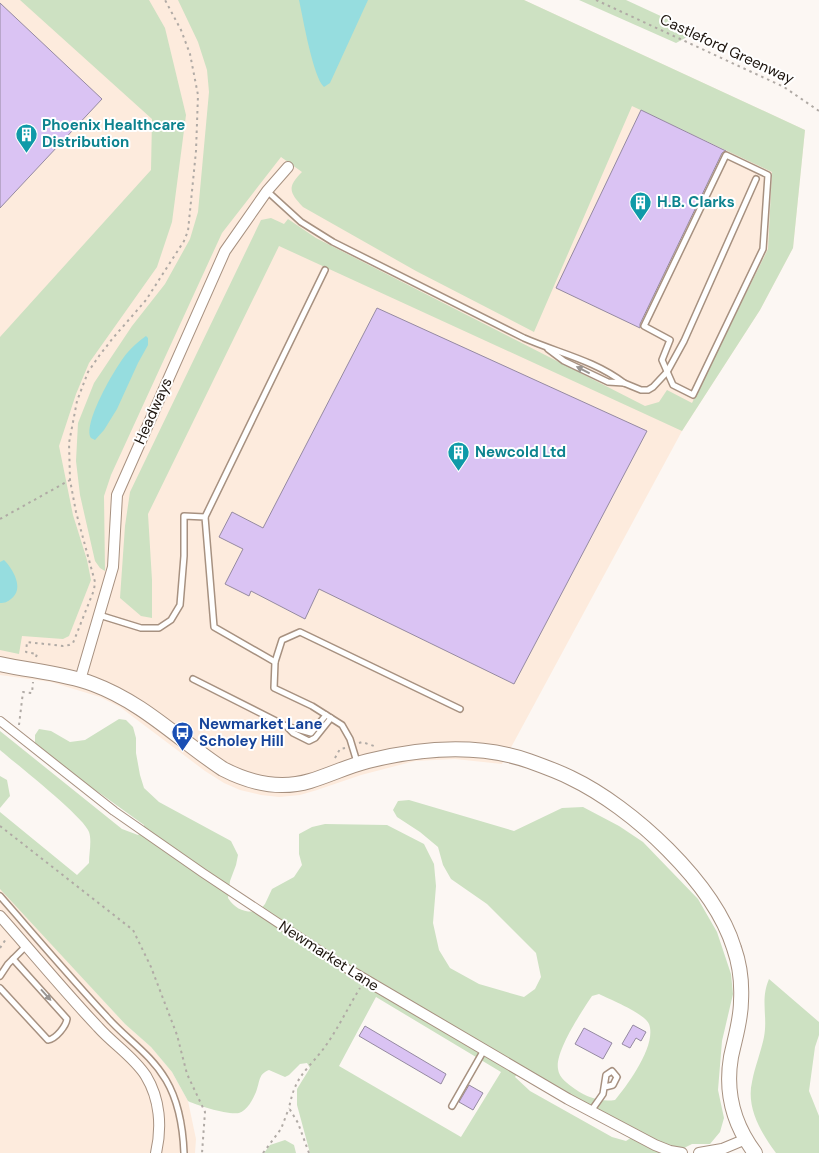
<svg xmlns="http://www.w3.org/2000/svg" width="819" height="1153" font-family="'DM Sans',sans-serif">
<rect width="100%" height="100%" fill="#fcf7f3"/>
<!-- built -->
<g fill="#fdebdd">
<path d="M0 0H524L805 130 793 248 760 310 682 431 502 764 455 759 415 761 361 775 317 790 300 795 279 797 261 795 240 790 224 783 205 771 120 707 100 697 51 682 0 675Z"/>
<path d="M0 888 125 1024 151 1047 172 1072 188 1101 196 1139 195 1153H0Z"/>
</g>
<!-- green -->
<g fill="#cde1c2" fill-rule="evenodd">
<path d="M20 0H149L165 28 186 115 172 222 157 267 89 363 76 394 59 446 73 515 87 560 91 580 69 636 63 639 22 636 19 654 0 650V337L151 170 152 119Z"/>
<path d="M178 0H524L805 130 793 248 760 310 682 431 279 246 148 514 152 580V618L141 616 120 598 125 526 130 492 261 220 271 218 284 224 288 219 316 238 645 406 659 402 667 390 692 403 768 249 772 172 632 106 534 332 416 271 303 207C289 192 287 187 302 172L281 157 222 233 111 475 104 496 105 571 100 568 95 561 80 495 76 461 78 423 94 383 132 326 165 284 190 239 198 212 209 92 207 70 198 42Z"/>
<path d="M579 0H626L691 30 689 36 676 43Z"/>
<path d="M119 719 126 720 133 727 136 738V753L140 775 144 788 159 802 231 841 238 855 236 865 230 881 228 898C236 910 245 913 259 911L265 904 272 889 294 877 302 865 299 854V834L312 827 325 824 387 825 424 844 434 864 436 886 433 923 439 950 450 968 479 984 524 997 535 989 541 977 536 953 487 904 451 879 443 865 438 847 420 832 397 817 393 810 398 801 409 800 514 831 562 808 583 807 619 826 643 842 698 899 717 932 731 974 733 994 722 1041 718 1090 724 1118 720 1132 710 1144H692L674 1153H310L297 1105V1089L310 1068 307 1063 300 1064 289 1075 285 1077 269 1070C258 1074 260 1082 256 1092 253 1099 247 1111 239 1113 228 1115 198 1106 188 1101L172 1072 151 1047 125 1024 0 889V812L77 875 89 863C89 853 92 841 89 832 84 817 15 763 0 750V731L122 829 138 835 144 830V825L101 794 41 755 35 747V735L39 729 51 731 70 742 85 740ZM599 994C611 1000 644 1013 649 1024 657 1045 628 1084 615 1100 601 1102 588 1098 575 1089 568 1084 559 1078 558 1069 555 1051 582 1011 592 996ZM376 997 501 1072 461 1137 339 1066ZM519 1071 632 1137 626 1141 612 1137 530 1091 515 1077Z"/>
<path d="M0 776 7 780 10 796 0 808Z"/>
<path d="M769 979 819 1022V1035L815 1047 809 1091 819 1116V1153H776C761 1133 746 1107 752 1082 755 1066 761 1052 764 1037 768 1016 760 1000 769 979Z"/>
<path d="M285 1140 294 1145 296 1153H264L270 1145Z"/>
</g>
<!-- water -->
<g fill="#96dddf">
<path d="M299 0H368L330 83 324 87C313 77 303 18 299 0Z"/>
<path d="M146 336 148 338V345L138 363 117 409 104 430 95 440 91 438C82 424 117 364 128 352 133 346 139 341 146 336Z"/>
<path d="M4 560C13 569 25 589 11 599 7 602 5 603 0 603V562Z"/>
</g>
<!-- building -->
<g fill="#dac3f3" stroke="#958aa1">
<path d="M0 3 102 99 0 208Z"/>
<path d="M641 110 726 151 722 153 640 324V328L556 288Z"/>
<path d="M377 308 647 431 514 684 319 589 305 619 251 591 249 596 225 584 243 549 219 537 232 512 263 528Z"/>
<path d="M633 1025 646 1032 641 1041 636 1038 630 1048 622 1044Z"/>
<path d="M365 1026 446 1074 441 1084 359 1036Z"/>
<path d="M584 1028 612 1043 603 1059 575 1044Z"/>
<path d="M469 1085 483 1093 473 1110 459 1102Z"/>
</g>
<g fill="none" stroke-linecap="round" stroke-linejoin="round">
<defs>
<g id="service">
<path d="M726 155 768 175 763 249 693 395 673 385 662 360 670 340 644 326Z"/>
<path d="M267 191 301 222 333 242 524 338C558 353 594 360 624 383"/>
<path d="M548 349 564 361 608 382 624 383 641 390H648L653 387 667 372 684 341 756 179"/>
<path d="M205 517 325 270"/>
<path d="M99 615 141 628H159L171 620 180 605 184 556V516L205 517 214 627 275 662 274 688 312 706 342 725 350 739 357 762"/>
<path d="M275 662 282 640 300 632 460 709"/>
<path d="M193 679 286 726 311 733 326 715"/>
<path d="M288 728 293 733 309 741 315 738 331 718"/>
<path d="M0 896C35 936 70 977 106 1016 126 1039 150 1053 166 1080 179 1102 183 1128 184 1153"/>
<path d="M0 976 8 964 26 946"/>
<path d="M0 988 48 1040C56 1039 66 1026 67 1019L13 959"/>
<path d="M452 1106 484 1050"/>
<path d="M591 1111 603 1094 606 1075 612 1071 617 1077 613 1085 605 1087"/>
</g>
<path id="pedestrian" d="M0 721 114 811 203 873 352 972"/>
<g id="minor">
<path d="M80 680 113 567 117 495 225 251 267 191 288 167"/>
<path d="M0 916C33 953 64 991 98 1027 113 1044 134 1057 146 1076 160 1099 162 1127 156 1153"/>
<path d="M352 972 568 1099 655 1145 670 1151 682 1153"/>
<path d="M699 1153 722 1149 746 1139"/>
</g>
<path id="secondary" d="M0 664C31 671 63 673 93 684 144 703 179 740 223 769 250 783 280 790 310 781 330 775 348 766 368 761 420 748 478 743 529 761 543 766 557 771 571 778 632 807 714 883 734 948 740 965 742 983 741 1001 741 1020 735 1038 731 1057 725 1092 734 1125 755 1153"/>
</defs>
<!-- service casing -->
<use href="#service" stroke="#a79180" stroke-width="8"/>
<!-- pedestrian casing -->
<use href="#pedestrian" stroke="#a79180" stroke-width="10"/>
<!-- minor casing -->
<use href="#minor" stroke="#a79180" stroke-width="12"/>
<!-- secondary casing -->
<use href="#secondary" stroke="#a79180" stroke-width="16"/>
<!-- path -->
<g stroke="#b0aaa5" stroke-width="2" stroke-dasharray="2.5 4" stroke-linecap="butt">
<path d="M596 0 784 87 819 111"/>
<path d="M0 519 70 480"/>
<path d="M36 657 37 654 26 652 27 642 63 646 69 645 73 643 94 590 95 582 76 512 70 480 69 443 77 401 88 372 99 356 113 338 146 300 184 241 188 231 196 151 198 95 190 54 181 30 165 0"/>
<path d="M19 725 23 692 32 693 33 682"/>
<path d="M359 743 362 742 374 746"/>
<path d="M335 758 340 749 345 748"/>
<path d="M0 826 133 930 151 967 177 1035 187 1074 205 1112 202 1153"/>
<path d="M0 948 6 939"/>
<path d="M263 1153 281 1129 289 1108"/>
<path d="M309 1153 298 1123 289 1108C295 1078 303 1074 321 1052 336 1033 347 1009 360 988"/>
</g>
<!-- service -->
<use href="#service" stroke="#fff" stroke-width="5"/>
<!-- pedestrian -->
<use href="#pedestrian" stroke="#fff" stroke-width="8"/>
<!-- minor -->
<use href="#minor" stroke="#fff" stroke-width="10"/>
<!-- secondary -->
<use href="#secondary" stroke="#fff" stroke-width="14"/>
</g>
<!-- one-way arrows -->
<defs><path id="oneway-solid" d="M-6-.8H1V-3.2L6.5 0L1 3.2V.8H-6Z" transform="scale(1.25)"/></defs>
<g fill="#999592">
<use href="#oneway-solid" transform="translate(583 370) rotate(-153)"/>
<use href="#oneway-solid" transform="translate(46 995) rotate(48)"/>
</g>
<!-- icons -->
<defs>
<symbol id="building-pin" viewBox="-11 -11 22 30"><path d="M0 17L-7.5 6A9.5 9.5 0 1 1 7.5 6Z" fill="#0f9aa8" stroke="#fff"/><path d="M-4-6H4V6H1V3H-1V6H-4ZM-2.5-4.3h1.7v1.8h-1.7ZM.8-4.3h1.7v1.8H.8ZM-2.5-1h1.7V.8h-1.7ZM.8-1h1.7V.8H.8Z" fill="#fff"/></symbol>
<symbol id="bus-pin" viewBox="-11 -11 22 30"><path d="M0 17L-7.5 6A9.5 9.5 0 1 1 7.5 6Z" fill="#1a4fb4" stroke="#fff"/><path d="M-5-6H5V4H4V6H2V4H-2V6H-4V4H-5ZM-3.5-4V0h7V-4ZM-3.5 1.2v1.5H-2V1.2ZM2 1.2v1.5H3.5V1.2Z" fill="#fff"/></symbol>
</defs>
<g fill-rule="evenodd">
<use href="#building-pin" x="14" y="122" width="25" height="34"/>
<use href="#building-pin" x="628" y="190" width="25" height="34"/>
<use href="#building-pin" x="446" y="440" width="25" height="34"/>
<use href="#bus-pin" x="170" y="720" width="25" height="34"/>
</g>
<g text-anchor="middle" stroke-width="4" stroke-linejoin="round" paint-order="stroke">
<!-- street labels -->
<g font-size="15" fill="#1c140d" stroke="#fff">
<text transform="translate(727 49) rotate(25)" y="5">Castleford Greenway</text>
<text transform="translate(153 411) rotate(-66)" y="5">Headways</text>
<text transform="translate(329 956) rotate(33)" y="5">Newmarket Lane</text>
</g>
<!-- culture labels -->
<g font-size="15" font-weight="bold" fill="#0d838f" stroke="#fff" text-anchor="start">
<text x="42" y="130">Phoenix Healthcare<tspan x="42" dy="17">Distribution</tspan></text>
<text x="657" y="207">H.B. Clarks</text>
<text x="475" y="457">Newcold Ltd</text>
</g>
<!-- transit labels -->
<g font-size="15" font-weight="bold" fill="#164399" stroke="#fff" text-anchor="start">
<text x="199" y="729">Newmarket Lane<tspan x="199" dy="17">Scholey Hill</tspan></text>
</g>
</g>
</svg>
